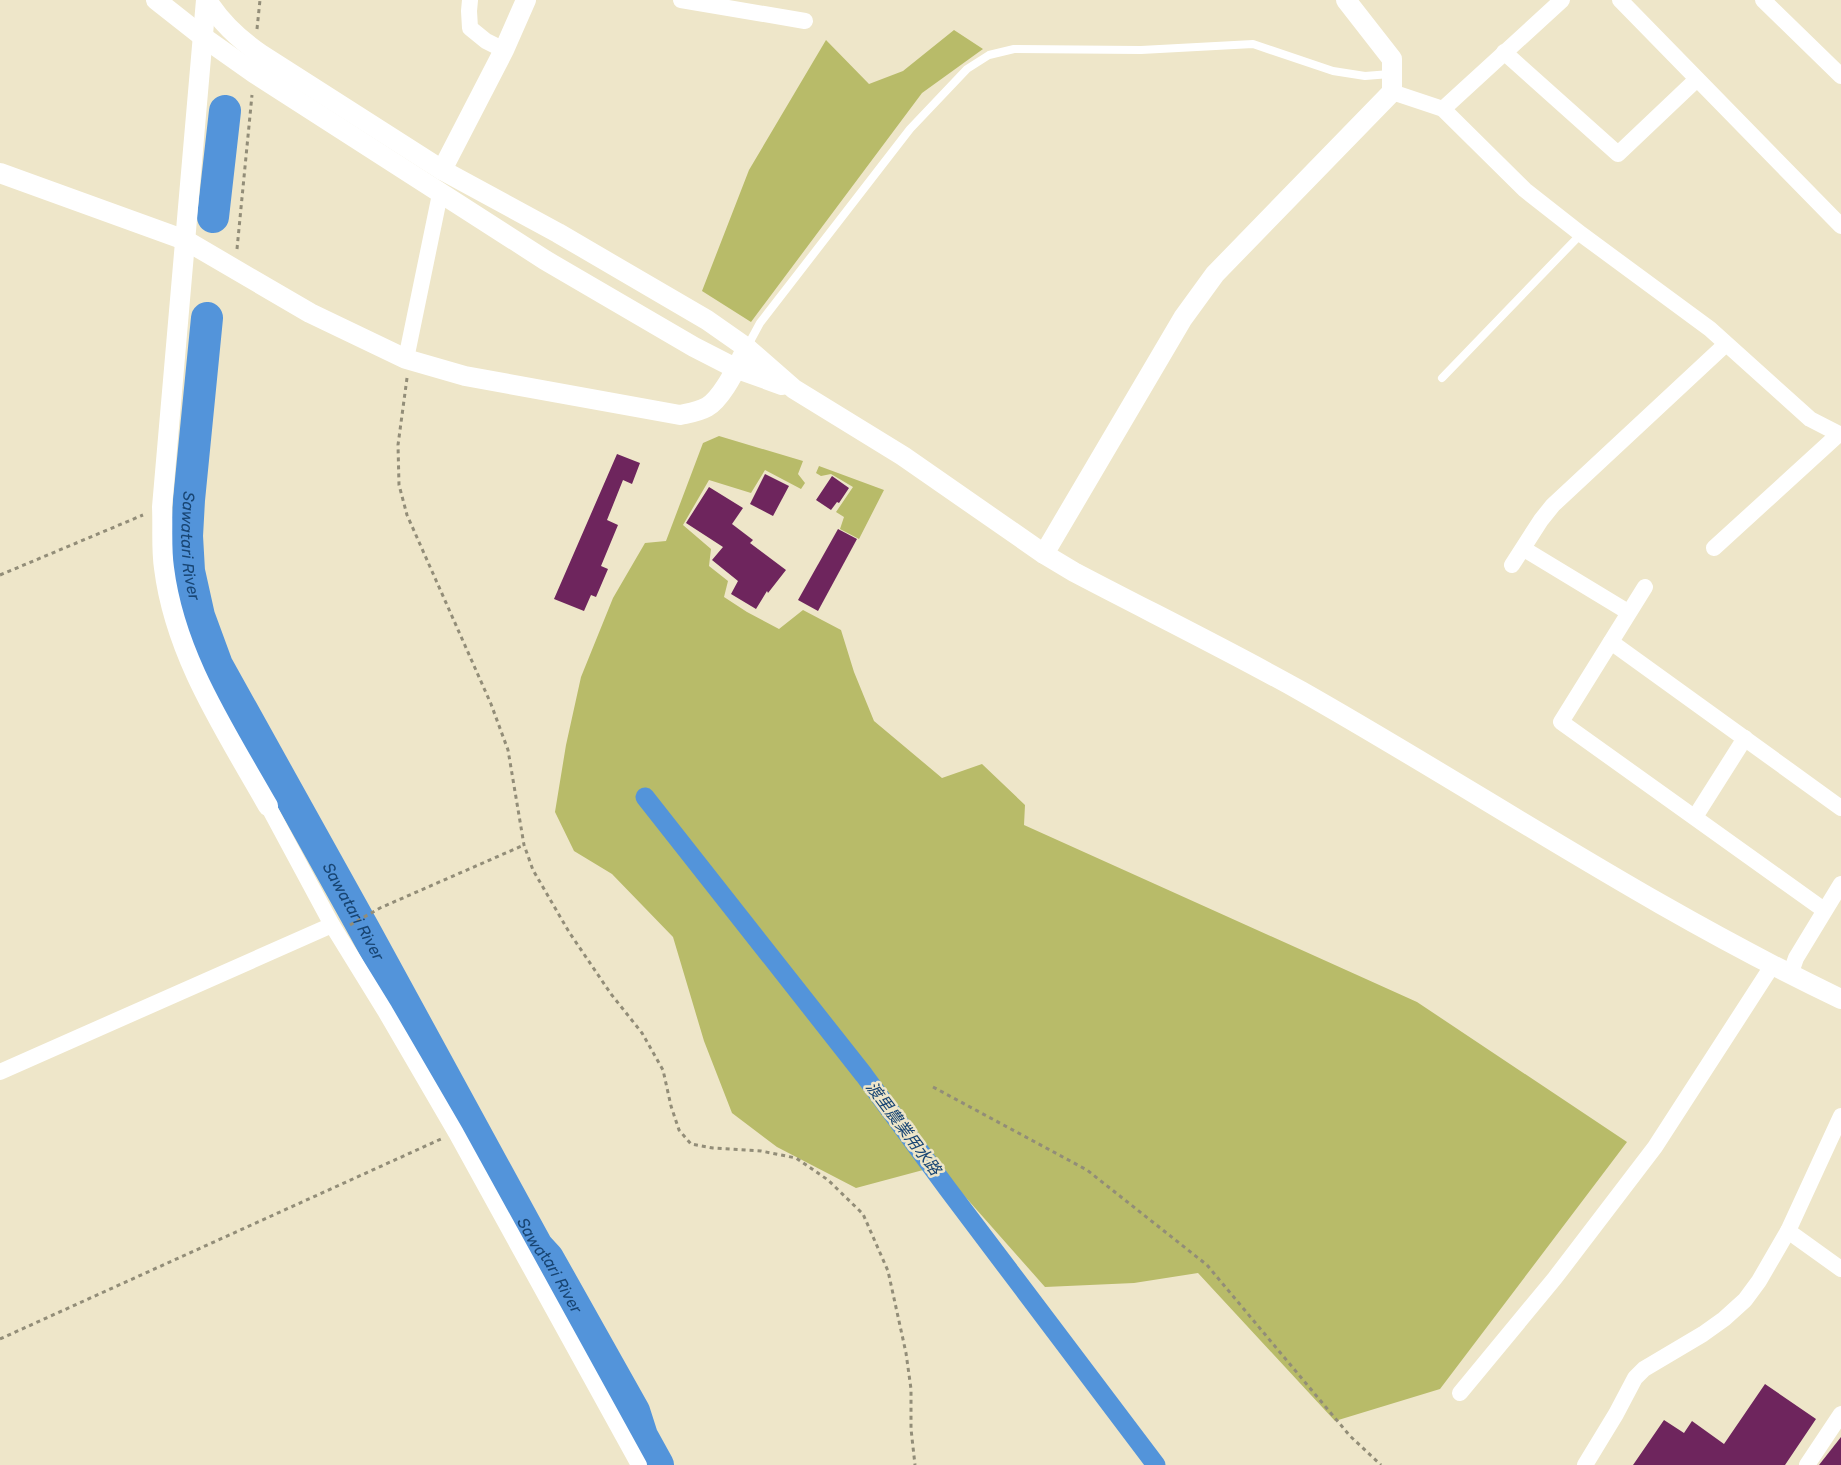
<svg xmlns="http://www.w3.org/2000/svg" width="1841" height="1465" font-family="Rubik,'Noto Sans JP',sans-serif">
<rect width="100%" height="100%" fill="#eee6c9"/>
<!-- green -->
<g fill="#b8bb69">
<path d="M954 30 983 49 922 93 751 322 702 291 749 170 826 40 869 84 903 71Z"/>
<path d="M719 436 803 461 798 474 805 483 801 489 765 470 751 493 709 480 683 525 711 549 709 566 728 581 724 597 747 612 779 629 803 610 841 630 854 672 874 721 942 778 982 764 1025 805 1024 825 1417 1002 1627 1142 1440 1389 1335 1421 1198 1273 1134 1283 1045 1287 938 1166 856 1188 777 1147 732 1113 704 1041 673 937 612 874 574 851 555 812 566 745 581 677 613 598 645 543 666 541 703 443Z"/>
<path d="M819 466 884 490 859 539 840 529 844 517 836 512 853 487 831 474 821 476 816 473Z"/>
</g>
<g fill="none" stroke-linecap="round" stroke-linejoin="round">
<!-- canal -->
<path stroke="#5394da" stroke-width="19" d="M645 797 864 1075 947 1188 1156 1465"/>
<!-- river -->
<g stroke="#5394da" stroke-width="32">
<path d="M213 217 225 111"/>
<path id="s1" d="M207 318 189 500 187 536 189 571 199 616 217 665 365 931 537 1246 548 1258 634 1411 642 1436 658 1465"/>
</g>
</g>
<!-- building -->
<g fill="#6e255d">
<path d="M617 454 640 463 632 484 623 480 607 520 618 525 601 566 608 569 596 597 591 595 584 611 554 599Z"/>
<path d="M765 474 789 486 773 516 750 504Z"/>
<path d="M832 476 849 488 839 503 837 502 831 510 816 500Z"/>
<path d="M709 487 743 508 732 524 753 540 750 543 786 570 768 593 767 591 756 609 731 594 738 581 712 560 723 547 686 523Z"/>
<path d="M838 529 857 539 818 611 798 600Z"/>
<path d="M1765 1384 1816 1419 1785 1465H1633L1664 1420 1684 1433 1692 1421 1724 1444Z"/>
<path d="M1841 1437V1465H1819Z"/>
</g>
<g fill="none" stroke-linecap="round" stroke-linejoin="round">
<!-- path -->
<g stroke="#928d78" stroke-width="3" stroke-dasharray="4 4" stroke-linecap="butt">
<path d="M257 29 260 0"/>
<path d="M237 249 252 95"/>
<path d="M407 378 398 445 399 485 407 515 491 704 508 750 524 845 533 870 569 932 611 994 642 1033 663 1070 671 1106 679 1130 691 1144 713 1148 761 1151 796 1158 828 1180 863 1214 888 1271 906 1353 911 1389V1429L915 1465"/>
<path d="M0 575 143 515"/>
<path d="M350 925 380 908 524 845"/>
<path d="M933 1087 1087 1170 1207 1265 1350 1436 1381 1465"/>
<path d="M0 1339 441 1139"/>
</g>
<!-- service -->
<g stroke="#fff" stroke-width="8">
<path d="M747 347 760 323 910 129 967 69 989 55 1014 49 1141 50 1253 44 1333 71 1365 76 1390 74"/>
<path d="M1442 378 1581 234"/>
</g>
<!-- minor -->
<g stroke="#fff" stroke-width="16">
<path d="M470 0 469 11 470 28 486 41 504 50"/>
<path d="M681 0 805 21"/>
<path d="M1620 0 1841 226"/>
<path d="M1763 0 1841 76"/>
<path d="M1504 52 1618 154 1696 80"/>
<path d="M1392 92 1443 109 1525 190 1581 234 1710 329 1810 419 1841 435"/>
<path d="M1443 109 1562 0"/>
<path d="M406 359 440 194"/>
<path d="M1714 548 1839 434"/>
<path d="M1524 549 1628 612"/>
<path d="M1512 565 1541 520 1553 505 1726 344"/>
<path d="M1645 587 1561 722 1824 910"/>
<path d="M1611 642 1841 808"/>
<path d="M268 806 332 925 385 1011 456 1133 639 1465"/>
<path d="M1695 817 1745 738"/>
<path d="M1790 975 1796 958 1841 884"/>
<path d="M0 1072 332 925"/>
<path d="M1788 1231 1841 1269"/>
<path d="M1460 1393 1555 1278 1655 1147 1772 966"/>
<path d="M1585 1465 1616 1414 1635 1378 1644 1369 1703 1334 1724 1319 1745 1300 1759 1281 1788 1231 1841 1116"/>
<path d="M1807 1465 1841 1414"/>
</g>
<!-- tertiary -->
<g stroke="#fff" stroke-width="20">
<path d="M156 0 203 37 254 73 545 260 694 347 735 368 782 385"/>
<path d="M206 0 162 507C163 527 161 548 164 568 175 656 225 730 268 806"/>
<path d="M207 0C221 23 240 40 262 55L442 170 558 233 707 320 747 348 794 389 903 456 1044 554 1074 572C1150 612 1226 649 1301 691 1481 793 1653 910 1841 999"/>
<path d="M442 170 504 50 526 0"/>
<path d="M0 173 185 240 310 313 406 359 465 376 680 415C689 413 698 412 707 407 723 398 738 364 747 348"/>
<path d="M1044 554 1183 318 1215 274 1392 92V59L1346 0"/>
</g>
</g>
<g text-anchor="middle" stroke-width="5" stroke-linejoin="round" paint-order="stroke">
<!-- water labels -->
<g font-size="16" font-style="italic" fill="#184573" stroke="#eee6c9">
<text dy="6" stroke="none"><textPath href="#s1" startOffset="229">Sawatari River</textPath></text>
<text dy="6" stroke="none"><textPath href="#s1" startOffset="634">Sawatari River</textPath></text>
<text transform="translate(904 1128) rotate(53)" y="6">渡里農業用水路</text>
<text dy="6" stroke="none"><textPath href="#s1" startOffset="1039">Sawatari River</textPath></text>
</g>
</g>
</svg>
